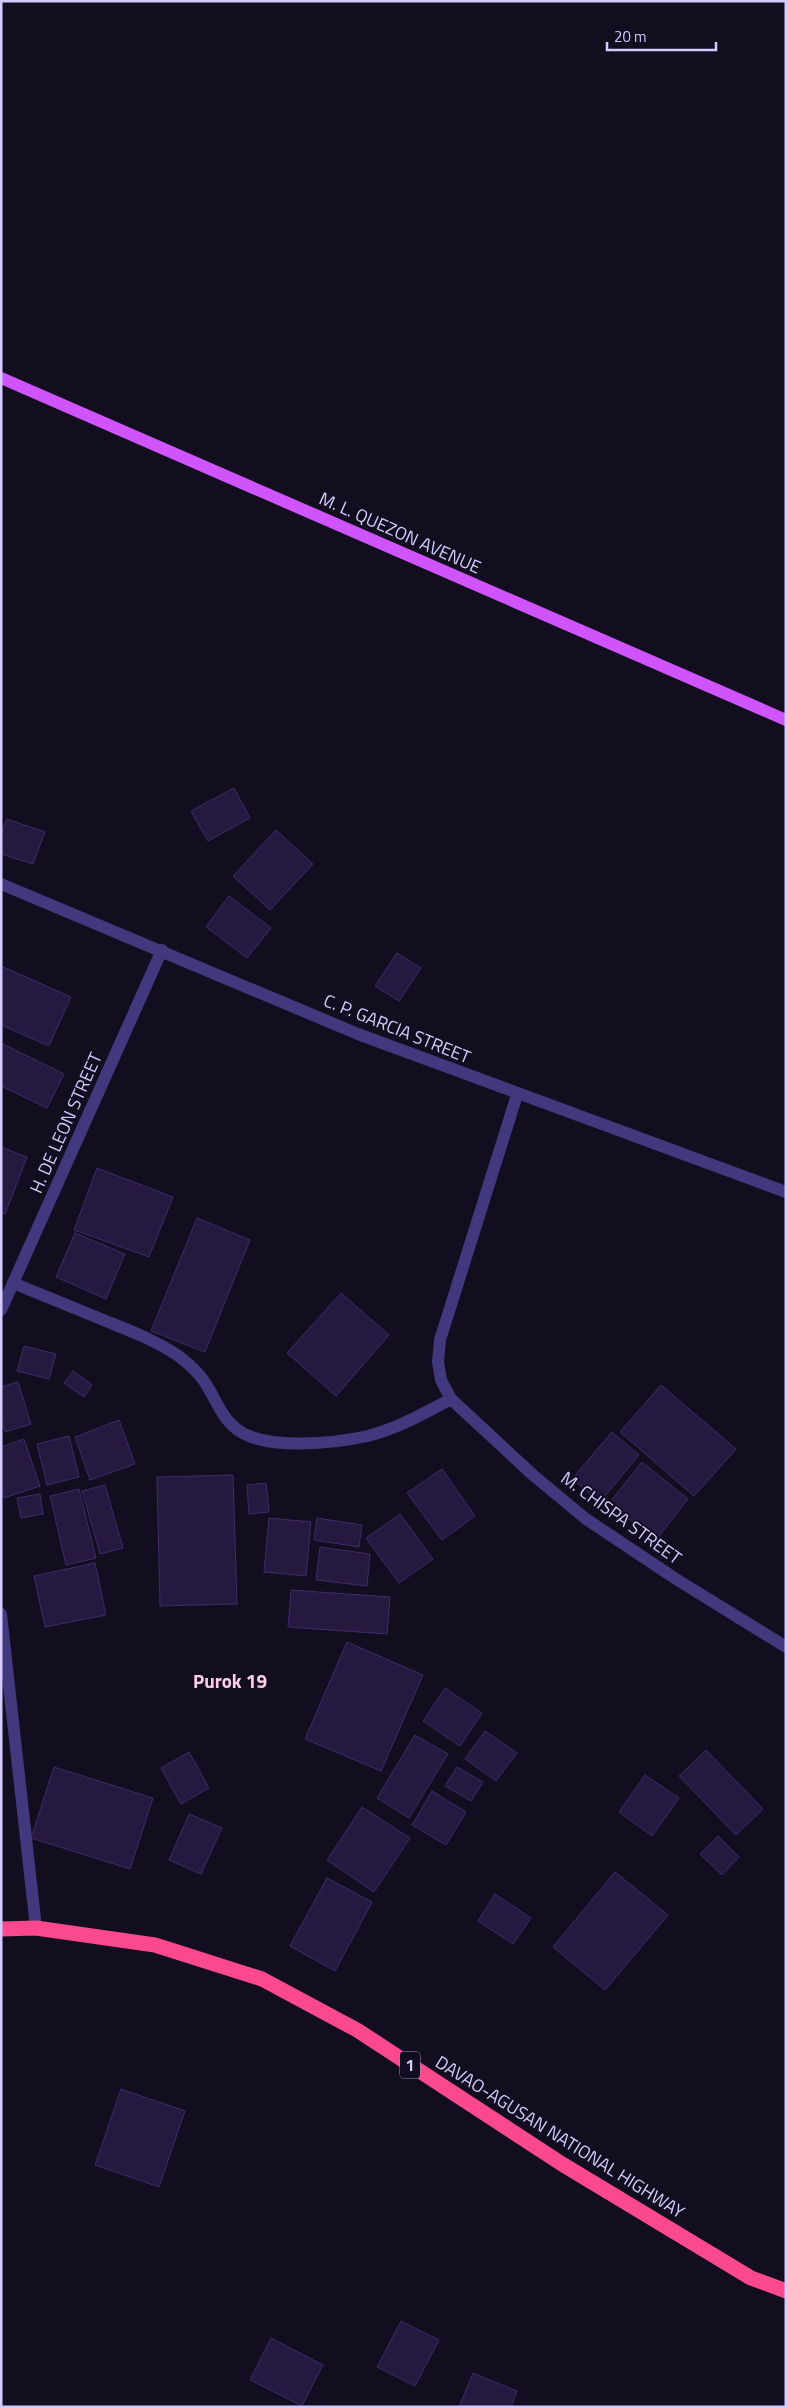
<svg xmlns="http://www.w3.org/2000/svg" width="787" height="2408" font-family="'Titillium Web',sans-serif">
<rect width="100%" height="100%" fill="#120d1f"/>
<!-- building -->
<g fill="#251940" stroke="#3f2b6b">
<path d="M234 788 250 818 208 841 191 811Z"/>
<path d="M7 819 45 832 33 864 1 854V834Z"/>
<path d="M276 830 313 864 270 910 233 876Z"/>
<path d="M229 896 271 928 247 958 206 927Z"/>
<path d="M397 953 421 968 399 1001 375 986Z"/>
<path d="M1 966 71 997 49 1046 1 1025Z"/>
<path d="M1 1043 64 1074 47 1108 1 1086Z"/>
<path d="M1 1147 27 1157 5 1214 1 1213Z"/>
<path d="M97 1168 173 1197 149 1257 74 1230Z"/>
<path d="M197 1218 250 1240 205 1352 151 1331Z"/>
<path d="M75 1233 125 1254 106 1299 56 1277Z"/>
<path d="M341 1293 389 1335 336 1396 287 1353Z"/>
<path d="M24 1346 56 1354 49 1379 17 1371Z"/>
<path d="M73 1371 92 1385 84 1397 64 1383Z"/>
<path d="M18 1382 31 1424 5 1432 1 1419V1387Z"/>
<path d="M661 1385 736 1449 694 1496 620 1432Z"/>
<path d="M119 1420 135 1464 90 1480 75 1437Z"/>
<path d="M612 1432 639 1455 600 1502 572 1479Z"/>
<path d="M69 1436 79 1477 47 1485 37 1444Z"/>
<path d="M24 1439 40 1486 4 1498 1 1490V1447Z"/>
<path d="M642 1462 688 1499 656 1540 609 1503Z"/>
<path d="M442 1469 475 1516 442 1540 407 1493Z"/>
<path d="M233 1475 237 1604 160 1606 157 1477Z"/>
<path d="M266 1483 269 1512 249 1514 247 1485Z"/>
<path d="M105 1485 123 1548 100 1554 82 1491Z"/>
<path d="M79 1489 96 1558 66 1565 50 1496Z"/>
<path d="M40 1494 43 1514 21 1518 17 1498Z"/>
<path d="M400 1514 433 1559 399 1583 366 1538Z"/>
<path d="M269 1518 311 1522 306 1576 264 1572Z"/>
<path d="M317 1518 362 1525 359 1547 314 1540Z"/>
<path d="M320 1547 370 1554 367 1586 316 1580Z"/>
<path d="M95 1563 106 1615 45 1627 34 1576Z"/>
<path d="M291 1590 390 1597 387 1634 288 1627Z"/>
<path d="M347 1642 423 1675 381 1771 305 1739Z"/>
<path d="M445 1688 482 1713 460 1746 423 1721Z"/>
<path d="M485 1731 517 1753 496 1781 465 1759Z"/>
<path d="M415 1735 448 1754 409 1818 377 1798Z"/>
<path d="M706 1750 763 1809 736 1835 679 1776Z"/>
<path d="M189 1752 209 1788 181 1804 161 1768Z"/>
<path d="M54 1767 153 1798 130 1869 31 1838Z"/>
<path d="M457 1767 483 1782 471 1801 445 1786Z"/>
<path d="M645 1775 679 1798 652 1836 619 1812Z"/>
<path d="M432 1791 466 1812 446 1845 412 1825Z"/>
<path d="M362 1807 410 1838 374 1892 327 1860Z"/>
<path d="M189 1814 222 1828 201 1874 169 1860Z"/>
<path d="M718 1836 739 1857 722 1875 700 1854Z"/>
<path d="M615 1872 668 1915 605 1990 553 1947Z"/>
<path d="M327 1878 372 1902 335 1971 290 1946Z"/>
<path d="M495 1894 531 1918 513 1944 478 1921Z"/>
<path d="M121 2089 185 2111 159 2187 95 2165Z"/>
<path d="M401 2321 439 2340 415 2386 377 2367Z"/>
<path d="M271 2338 323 2365 302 2406 250 2380Z"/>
<path d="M473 2373 517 2391 511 2407H459Z"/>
</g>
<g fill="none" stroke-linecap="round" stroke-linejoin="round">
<!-- minor -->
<g stroke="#42387d" stroke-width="12">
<path d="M1 884 358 1034 786 1192"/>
<path d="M517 1095 440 1340 438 1362 441 1380 451 1399 533 1475 586 1519 676 1579 786 1647"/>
<path d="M13 1283C43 1295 72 1307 101 1319 128 1330 156 1340 180 1357 189 1364 197 1371 204 1381 215 1397 221 1418 238 1430 266 1451 336 1443 368 1436 398 1428 425 1413 451 1399"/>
<path d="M1 1310 162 950"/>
<path d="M1 1614 36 1928"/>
</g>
<!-- major -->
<path stroke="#cf54fc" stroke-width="12" d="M1 378 786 720"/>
<!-- highway -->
<path stroke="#fc488c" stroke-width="15" d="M1 1929 36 1928 155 1945 262 1979 357 2030 562 2164 751 2278 786 2291"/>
</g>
<g text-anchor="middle" stroke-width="4" stroke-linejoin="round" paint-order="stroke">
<!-- shield labels -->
<rect fill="#120d1f" stroke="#9b92bb" stroke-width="1" x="400" y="2051.5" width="20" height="27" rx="4"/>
<g font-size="16" font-weight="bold" fill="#d6cbfe">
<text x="410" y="2071">1</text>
</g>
<!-- street labels -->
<g font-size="18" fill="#d6cbfe" stroke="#120d1f">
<text transform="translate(400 533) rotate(24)" y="6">M. L. QUEZON AVENUE</text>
<text transform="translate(397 1029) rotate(22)" y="6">C. P. GARCIA STREET</text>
<text transform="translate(66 1123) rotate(-66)" y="6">H. DE LEON STREET</text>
<text transform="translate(621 1518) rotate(36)" y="6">M. CHISPA STREET</text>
<text transform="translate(560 2137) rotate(32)" y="6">DAVAO-AGUSAN NATIONAL HIGHWAY</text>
</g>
<!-- neighbourhood labels -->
<g font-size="19" font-weight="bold" fill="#fecde7" stroke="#120d1f">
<text x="230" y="1688">Purok 19</text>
</g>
</g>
<!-- border -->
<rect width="787" height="2408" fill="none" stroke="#d6cbfe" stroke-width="5"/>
<!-- scale -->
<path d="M607 42v8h109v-8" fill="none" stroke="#d6cbfe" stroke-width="2.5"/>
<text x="614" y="42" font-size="15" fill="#d6cbfe" stroke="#120d1f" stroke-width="4" paint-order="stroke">20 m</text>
</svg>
